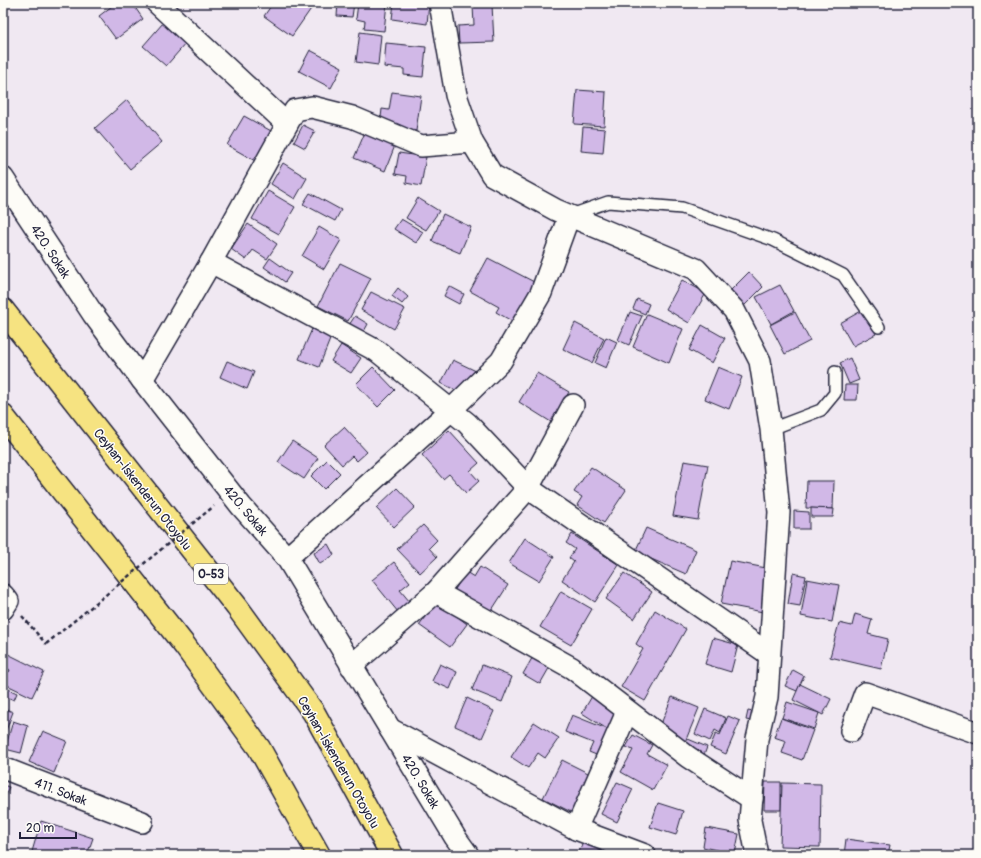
<svg xmlns="http://www.w3.org/2000/svg" width="981" height="858" font-family="Pangolin,sans-serif">
<rect width="100%" height="100%" fill="#f0e8f2"/>
<filter id="ink" filterUnits="userSpaceOnUse"><feTurbulence type="fractalNoise" baseFrequency=".025" numOctaves="2"/><feDisplacementMap in="SourceGraphic" scale="8" xChannelSelector="R" yChannelSelector="G"/><feConvolveMatrix kernelMatrix="1 2 1 2 8 2 1 2 1" color-interpolation-filters="sRGB"/></filter>
<g filter="url(#ink)">
<!-- building -->
<g fill="#d1b8e7" stroke="#22223b">
<path d="M116 3H132L143 19 116 39 99 16Z"/>
<path d="M273 3H315L292 36 264 16Z"/>
<path d="M338 3H354L352 17 337 16Z"/>
<path d="M358 3H387L384 31 364 29 365 21 356 19Z"/>
<path d="M394 3H429L427 24 392 19Z"/>
<path d="M492 5 494 42 459 43 458 26 474 25 473 6Z"/>
<path d="M163 23 186 43 166 66 143 46Z"/>
<path d="M360 32 381 35 378 65 356 62Z"/>
<path d="M386 43 426 47 423 77 404 75V69L384 67Z"/>
<path d="M310 50 342 67 331 88 299 71Z"/>
<path d="M577 90 606 92 604 126 574 124Z"/>
<path d="M392 92 421 96 416 131 380 126 382 109 389 110Z"/>
<path d="M127 100 162 142 130 169 95 128Z"/>
<path d="M244 116 273 132 257 162 227 145Z"/>
<path d="M303 125 315 131 305 148 294 142Z"/>
<path d="M583 127 605 129 603 153 581 151Z"/>
<path d="M366 130 396 143 385 171 354 158Z"/>
<path d="M399 153 426 157 421 186 406 183 407 176 395 174Z"/>
<path d="M283 163 307 178 295 199 271 184Z"/>
<path d="M268 191 295 207 279 234 252 219Z"/>
<path d="M310 193 341 210 335 221 303 204Z"/>
<path d="M418 198 439 211 426 230 406 218Z"/>
<path d="M443 214 471 227 460 253 432 241Z"/>
<path d="M401 219 423 232 416 243 394 229Z"/>
<path d="M248 224 277 244 267 259 253 250 246 260 231 249Z"/>
<path d="M319 227 341 240 324 269 302 256Z"/>
<path d="M270 258 291 273 285 282 264 267Z"/>
<path d="M488 258 538 284 517 324 496 312 499 307 470 291Z"/>
<path d="M340 263 371 278 348 321 318 306Z"/>
<path d="M749 272 763 287 744 306 730 291Z"/>
<path d="M682 280 706 293 689 323 666 309Z"/>
<path d="M780 285 794 311 771 324 756 297Z"/>
<path d="M449 286 464 294 459 304 444 296Z"/>
<path d="M398 288 408 297 402 304 392 296Z"/>
<path d="M371 292 405 309 394 329 361 310Z"/>
<path d="M637 299 649 304 645 314 633 309Z"/>
<path d="M863 310 876 334 853 346 840 323Z"/>
<path d="M630 312 642 316 629 345 618 340Z"/>
<path d="M795 312 810 341 785 354 770 325Z"/>
<path d="M647 314 683 329 669 363 633 347Z"/>
<path d="M355 316 368 324 363 333 349 325Z"/>
<path d="M575 323 604 338 592 363 563 349Z"/>
<path d="M702 325 725 338 712 363 689 350Z"/>
<path d="M312 329 331 337 319 367 299 359Z"/>
<path d="M606 337 617 342 606 368 595 363Z"/>
<path d="M341 345 361 358 351 373 331 361Z"/>
<path d="M850 358 859 380 849 384 840 363Z"/>
<path d="M453 360 476 371 465 395 441 383Z"/>
<path d="M227 361 254 372 247 389 220 377Z"/>
<path d="M373 367 395 390 378 407 356 384Z"/>
<path d="M718 367 742 377 729 409 705 399Z"/>
<path d="M537 373 569 392 551 422 519 402Z"/>
<path d="M845 385H858L857 400H844Z"/>
<path d="M344 427 367 452 357 461 352 456 342 465 324 445Z"/>
<path d="M449 430 479 463 470 471 479 481 466 493 449 474 443 479 422 455Z"/>
<path d="M292 441 318 458 304 479 278 462Z"/>
<path d="M327 460 340 473 324 489 311 476Z"/>
<path d="M684 461 708 465 698 520 673 516Z"/>
<path d="M591 467 626 490 604 523 577 505 582 497 574 492Z"/>
<path d="M807 481H834L833 509 806 508Z"/>
<path d="M397 488 415 507 394 527 376 508Z"/>
<path d="M811 508 834 509 833 517H811Z"/>
<path d="M794 511 809 512V529H794Z"/>
<path d="M423 525 437 540 429 548 437 557 420 573 397 549Z"/>
<path d="M646 528 696 550 686 574 635 552Z"/>
<path d="M572 534 619 565 595 602 562 580 574 562 569 558 575 549 566 543Z"/>
<path d="M525 538 554 557 539 581 509 563Z"/>
<path d="M328 544 334 555 320 564 314 553Z"/>
<path d="M730 561 771 569 763 612 721 604Z"/>
<path d="M394 562 410 582 400 590 410 602 398 612 372 580Z"/>
<path d="M480 567 508 585 490 613 454 591 466 572 474 577Z"/>
<path d="M624 573 652 592 634 619 606 599Z"/>
<path d="M793 573 806 576 800 606 788 604Z"/>
<path d="M807 579 839 585 832 622 801 616Z"/>
<path d="M561 591 592 609 571 645 540 627Z"/>
<path d="M437 601 467 624 450 647 419 625Z"/>
<path d="M655 610 686 629 645 701 621 687 643 649 636 644Z"/>
<path d="M855 614 872 619 868 634 888 639 881 669 830 657 839 623 852 626Z"/>
<path d="M713 638 738 645 731 672 705 664Z"/>
<path d="M535 653 552 663 540 684 523 674Z"/>
<path d="M8 654 44 672 32 697 7 685 6 688 17 693 14 700 3 695V673L5 669 9 672 10 670 3 666Z"/>
<path d="M440 664 457 672 450 689 432 681Z"/>
<path d="M482 665 512 677 502 702 472 690Z"/>
<path d="M793 670 804 676 797 691 785 686Z"/>
<path d="M800 684 831 699 823 715 793 700Z"/>
<path d="M594 693 619 709 607 729 582 713Z"/>
<path d="M672 697 699 708 685 742 658 731Z"/>
<path d="M467 698 494 711 482 738 455 726Z"/>
<path d="M787 702 819 713 814 729 782 718Z"/>
<path d="M3 708 13 712 5 733 3 732Z"/>
<path d="M705 709 726 718 720 733 715 730 710 741 695 734Z"/>
<path d="M748 711 758 713 756 722 746 720Z"/>
<path d="M572 715 612 731 601 757 589 752 593 743 565 732Z"/>
<path d="M728 716 740 721 726 754 710 747 716 733 720 735Z"/>
<path d="M781 718 813 730 802 760 782 753 786 741 774 737Z"/>
<path d="M13 721 28 726 21 753 5 749Z"/>
<path d="M534 722 559 738 545 758 538 753 528 768 511 757Z"/>
<path d="M43 731 67 741 54 773 29 762Z"/>
<path d="M633 735 652 745 647 754 667 765 653 790 621 772 633 750 626 747Z"/>
<path d="M688 739 707 747 703 758 684 749Z"/>
<path d="M562 760 594 776 575 814 543 798Z"/>
<path d="M617 782 633 789 617 822 601 814Z"/>
<path d="M765 782H781V810H764Z"/>
<path d="M782 783 821 784 820 847 780 846Z"/>
<path d="M3 785 9 787 3 802Z"/>
<path d="M658 803 683 811 676 835 650 827Z"/>
<path d="M41 821 93 838 87 855H31Z"/>
<path d="M706 828 739 834 735 854 703 847Z"/>
<path d="M846 839 890 845 888 855H844Z"/>
<path d="M583 842 606 852 604 855H578Z"/>
</g>
<g fill="none" stroke-linecap="round" stroke-linejoin="round">
<defs>
<g id="service">
<path d="M571 215 608 202 682 208 773 240 843 275 879 327"/>
<path d="M771 429 821 410 835 393V372"/>
</g>
<g id="minor">
<path d="M157 3 287 124"/>
<path d="M440 3 456 95 472 142 492 175 556 210 696 269 734 310 760 361 771 429 779 512 767 697 757 739 750 820 757 855"/>
<path d="M3 178 93 314 142 380 241 506 287 558 455 837 468 855"/>
<path d="M211 262 377 351 467 423 528 488 769 654"/>
<path d="M142 380 211 262 295 110 312 107 352 117 421 146 472 142"/>
<path d="M287 558 451 410 501 361 541 293 569 216"/>
<path d="M436 592 572 668 688 757 752 799"/>
<path d="M3 595 8 601 3 609"/>
<path d="M351 666 436 592 528 488 573 405"/>
<path d="M390 729 576 829 645 855"/>
<path d="M851 731 865 693 978 733"/>
<path d="M3 768 142 822"/>
<path d="M576 829 627 712"/>
</g>
<g id="motorway">
<path d="M3 310 237 607 314 713 392 855"/>
<path d="M3 416 185 646 259 748 319 855"/>
</g>
</defs>
<!-- service casing -->
<use href="#service" stroke="#22223b" stroke-width="14"/>
<!-- minor casing -->
<use href="#minor" stroke="#22223b" stroke-width="24"/>
<!-- motorway casing -->
<use href="#motorway" stroke="#22223b" stroke-width="25"/>
<!-- path -->
<path stroke="#22223b" stroke-width="2.5" stroke-dasharray="4 3" stroke-linecap="butt" d="M22 616 46 644"/>
<!-- service -->
<use href="#service" stroke="#fdfcf7" stroke-width="11"/>
<!-- minor -->
<use href="#minor" stroke="#fdfcf7" stroke-width="21"/>
<!-- motorway -->
<use href="#motorway" stroke="#f6e381" stroke-width="22"/>
<!-- path-bridge -->
<path stroke="#22223b" stroke-width="2.5" stroke-dasharray="4 3" stroke-linecap="butt" d="M46 644 214 506"/>
</g>
</g>
<g text-anchor="middle" stroke-width="3" stroke-linejoin="round" paint-order="stroke">
<!-- shield labels -->
<rect fill="#fdfcf7" stroke="#646373" stroke-width="1" x="194" y="564" width="34" height="20" rx="3"/>
<g font-size="12" font-weight="bold" fill="#22223b">
<text x="211" y="578">O-53</text>
</g>
<!-- street labels -->
<g font-size="13" fill="#22223b" stroke="#fdfcf7">
<text transform="translate(51 251) rotate(57)" y="5">420. Sokak</text>
<text transform="translate(143 489) rotate(52)" y="5">Ceyhan-İskenderun Otoyolu</text>
<text transform="translate(246 510) rotate(50)" y="5">420. Sokak</text>
<text transform="translate(339 762) rotate(60)" y="5">Ceyhan-İskenderun Otoyolu</text>
<text transform="translate(421 781) rotate(59)" y="5">420. Sokak</text>
<text transform="translate(61 791) rotate(21)" y="5">411. Sokak</text>
</g>
</g>
<!-- margin -->
<rect width="981" height="858" fill="none" stroke="#fdfcf7" stroke-width="16"/>
<rect x="8" y="8" width="965" height="842" fill="none" stroke="#22223b" stroke-width="1.5" filter="url(#ink)"/>
<!-- scale -->
<path d="M20 832v6h56v-6" fill="none" stroke="#22223b" stroke-width="2"/>
<text x="26" y="832" font-size="12" fill="#22223b" stroke="#fdfcf7" stroke-width="3" paint-order="stroke">20 m</text>
</svg>
